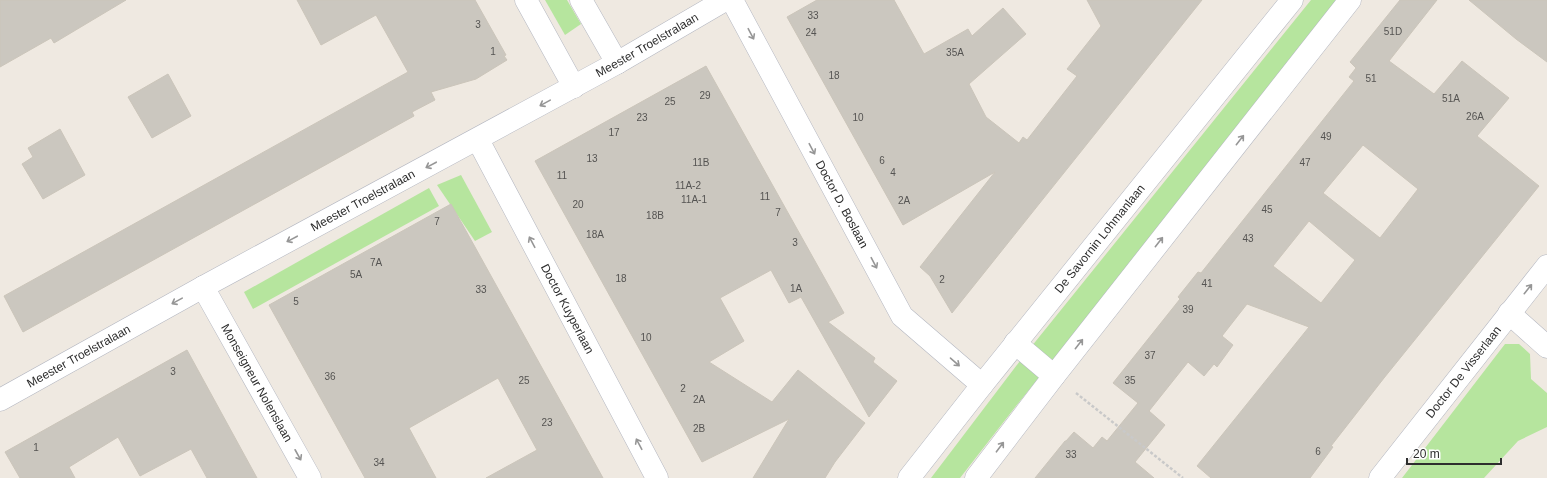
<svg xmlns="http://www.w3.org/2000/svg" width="1547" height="478" font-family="Arial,sans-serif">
<rect width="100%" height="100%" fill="#efe9e1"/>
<!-- green -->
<g fill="#b6e59e">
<path d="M545 0H567L581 24 565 35Z"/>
<path d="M1311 0H1341L1197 182 1016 406 960 478H931L1023 357Z"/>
<path d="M461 175 492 232 475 241 437 185Z"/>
<path d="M429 188 439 206 253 309 244 292Z"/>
<path d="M1505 344H1519L1530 354 1531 379 1547 393V427L1518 441 1484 478H1402Z"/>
</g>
<!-- building -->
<g fill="#cbc7bf" stroke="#cbc5ba" fill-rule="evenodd">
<path d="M0 0H126L54 43 51 38 0 67Z"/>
<path d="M297 0H475L506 55 504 56 507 60 476 79 431 92 435 100 412 112 414 116 23 332 4 296 408 72 376 15 321 45Z"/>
<path d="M817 0H894L924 54 968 29 972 36 1003 8 1026 34 969 84 986 117 1019 143 1023 137 1027 140 1077 76 1067 69 1101 26 1087 0H1202L952 313 930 276 920 267 995 172 903 225 787 17Z"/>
<path d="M1400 0H1437L1389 61 1434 94 1462 61 1509 98 1477 136 1539 186 1384 378 1331 446 1333 447 1310 478H1211L1197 466 1309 327 1247 304 1222 336 1233 345 1217 367 1214 364 1204 376 1188 362 1149 411 1165 425 1135 462 1154 478H1035L1065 441H1066L1074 432 1093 448 1102 437 1107 441 1138 403 1113 383 1180 299 1178 297 1198 272 1201 273 1354 81 1349 77 1356 68 1350 62ZM1363 145 1418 189 1380 238 1323 193ZM1309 221 1355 260 1321 303 1273 266Z"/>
<path d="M1469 0H1547V62L1516 39Z"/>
<path d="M706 66 844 313 828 322 875 358 873 362 897 381 869 417 801 297 789 303 771 270 720 298 744 341 709 362 772 402 798 370 865 423 835 462 825 478H753L789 419 702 462 535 161Z"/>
<path d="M168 74 191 116 152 138 128 97Z"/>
<path d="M60 129 85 175 43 199 22 164 33 157 28 148Z"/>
<path d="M451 204 475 247 603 478H486L537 450 498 378 409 428 436 478H365L269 305Z"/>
<path d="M187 350 257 478H207L191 449 140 476 118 437 69 467 75 478H20L5 452Z"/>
</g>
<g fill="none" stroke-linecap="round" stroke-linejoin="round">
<defs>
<g id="minor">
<path d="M526 0 574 87"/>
<path d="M581 0 617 63"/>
<path id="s1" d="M732 0 902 316 982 385"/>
<path id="s2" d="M478 140 657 478"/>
<path id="s3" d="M203 287 310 478"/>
<path d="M1509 313 1547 347"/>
<path d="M1015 343 1054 376"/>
<path id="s4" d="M0 400 203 287 617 63 725 0"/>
<path id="s5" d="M909 478 982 385 1292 0"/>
<path d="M976 478 1054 376 1350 0"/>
<path id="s6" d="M1380 478 1547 266"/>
</g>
</defs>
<!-- minor casing -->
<use href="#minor" stroke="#b4b7c1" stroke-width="23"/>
<!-- path -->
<path stroke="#c9c9c9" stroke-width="2.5" stroke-dasharray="3 2" stroke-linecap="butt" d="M1076 393 1183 478"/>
<!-- minor -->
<use href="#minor" stroke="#fff" stroke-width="22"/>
</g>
<!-- one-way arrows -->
<defs><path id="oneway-shaft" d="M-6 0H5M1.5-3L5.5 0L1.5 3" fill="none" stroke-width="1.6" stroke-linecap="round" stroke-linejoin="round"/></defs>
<g stroke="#969696">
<use href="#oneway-shaft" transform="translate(751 34) rotate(62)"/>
<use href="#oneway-shaft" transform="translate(545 103) rotate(151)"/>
<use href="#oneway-shaft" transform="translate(1240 140) rotate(-52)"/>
<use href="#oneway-shaft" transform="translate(812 149) rotate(62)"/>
<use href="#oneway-shaft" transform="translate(431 165) rotate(152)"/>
<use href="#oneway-shaft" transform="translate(292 239) rotate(152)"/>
<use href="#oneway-shaft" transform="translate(532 242) rotate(-118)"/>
<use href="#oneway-shaft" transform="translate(1159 242) rotate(-52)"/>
<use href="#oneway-shaft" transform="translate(874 263) rotate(62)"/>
<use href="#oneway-shaft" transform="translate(1528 289) rotate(-51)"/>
<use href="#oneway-shaft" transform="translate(177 301) rotate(151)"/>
<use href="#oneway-shaft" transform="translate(1079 344) rotate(-52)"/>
<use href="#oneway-shaft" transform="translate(955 362) rotate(41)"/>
<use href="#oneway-shaft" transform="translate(639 444) rotate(-118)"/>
<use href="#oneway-shaft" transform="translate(1000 447) rotate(-53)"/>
<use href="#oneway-shaft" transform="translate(298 455) rotate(61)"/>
</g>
<g text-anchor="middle" stroke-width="4" stroke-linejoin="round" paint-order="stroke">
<!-- number labels -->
<g font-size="10" fill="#555452">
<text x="813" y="19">33</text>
<text x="478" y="28">3</text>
<text x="1393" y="35">51D</text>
<text x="811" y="36">24</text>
<text x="493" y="55">1</text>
<text x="955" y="56">35A</text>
<text x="834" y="79">18</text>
<text x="1371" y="82">51</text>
<text x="705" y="99">29</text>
<text x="1451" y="102">51A</text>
<text x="670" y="105">25</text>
<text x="1475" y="120">26A</text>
<text x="642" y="121">23</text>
<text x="858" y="121">10</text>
<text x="614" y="136">17</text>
<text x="1326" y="140">49</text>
<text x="592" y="162">13</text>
<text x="882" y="164">6</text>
<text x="701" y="166">11B</text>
<text x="1305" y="166">47</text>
<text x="893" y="176">4</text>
<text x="562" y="179">11</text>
<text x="688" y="189">11A-2</text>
<text x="765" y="200">11</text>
<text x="694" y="203">11A-1</text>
<text x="904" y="204">2A</text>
<text x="578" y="208">20</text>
<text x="1267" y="213">45</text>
<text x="778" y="216">7</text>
<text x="655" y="219">18B</text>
<text x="437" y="225">7</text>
<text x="595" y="238">18A</text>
<text x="1248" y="242">43</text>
<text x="795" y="246">3</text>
<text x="376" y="266">7A</text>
<text x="356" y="278">5A</text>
<text x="621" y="282">18</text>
<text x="942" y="283">2</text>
<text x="1207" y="287">41</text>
<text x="796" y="292">1A</text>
<text x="481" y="293">33</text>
<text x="296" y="305">5</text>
<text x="1188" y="313">39</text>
<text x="646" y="341">10</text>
<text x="1150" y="359">37</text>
<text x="173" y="375">3</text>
<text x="330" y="380">36</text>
<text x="524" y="384">25</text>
<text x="1130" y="384">35</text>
<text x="683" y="392">2</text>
<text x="699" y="403">2A</text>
<text x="547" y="426">23</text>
<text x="699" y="432">2B</text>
<text x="36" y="451">1</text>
<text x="1318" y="455">6</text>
<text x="1071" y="458">33</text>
<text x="379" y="466">34</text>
</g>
<!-- street labels -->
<g font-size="12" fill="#2e2e2e" stroke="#fff">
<text dy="4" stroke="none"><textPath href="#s4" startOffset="738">Meester Troelstralaan</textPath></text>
<text dy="4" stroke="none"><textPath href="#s4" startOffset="414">Meester Troelstralaan</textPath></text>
<text dy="4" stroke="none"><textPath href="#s1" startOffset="232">Doctor D. Boslaan</textPath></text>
<text dy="4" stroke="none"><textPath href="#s5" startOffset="306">De Savornin Lohmanlaan</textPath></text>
<text dy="4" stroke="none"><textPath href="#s2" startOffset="191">Doctor Kuyperlaan</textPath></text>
<text dy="4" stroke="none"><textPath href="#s4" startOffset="90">Meester Troelstralaan</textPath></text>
<text dy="4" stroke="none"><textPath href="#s6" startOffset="135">Doctor De Visserlaan</textPath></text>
<text dy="4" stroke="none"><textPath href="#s3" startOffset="110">Monseigneur Nolenslaan</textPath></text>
</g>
</g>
<!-- scale -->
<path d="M1407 458v6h94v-6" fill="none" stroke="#2e2e2e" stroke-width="2"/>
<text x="1413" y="458" font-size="12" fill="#2e2e2e" stroke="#ffffff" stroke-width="3" paint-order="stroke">20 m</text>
</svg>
